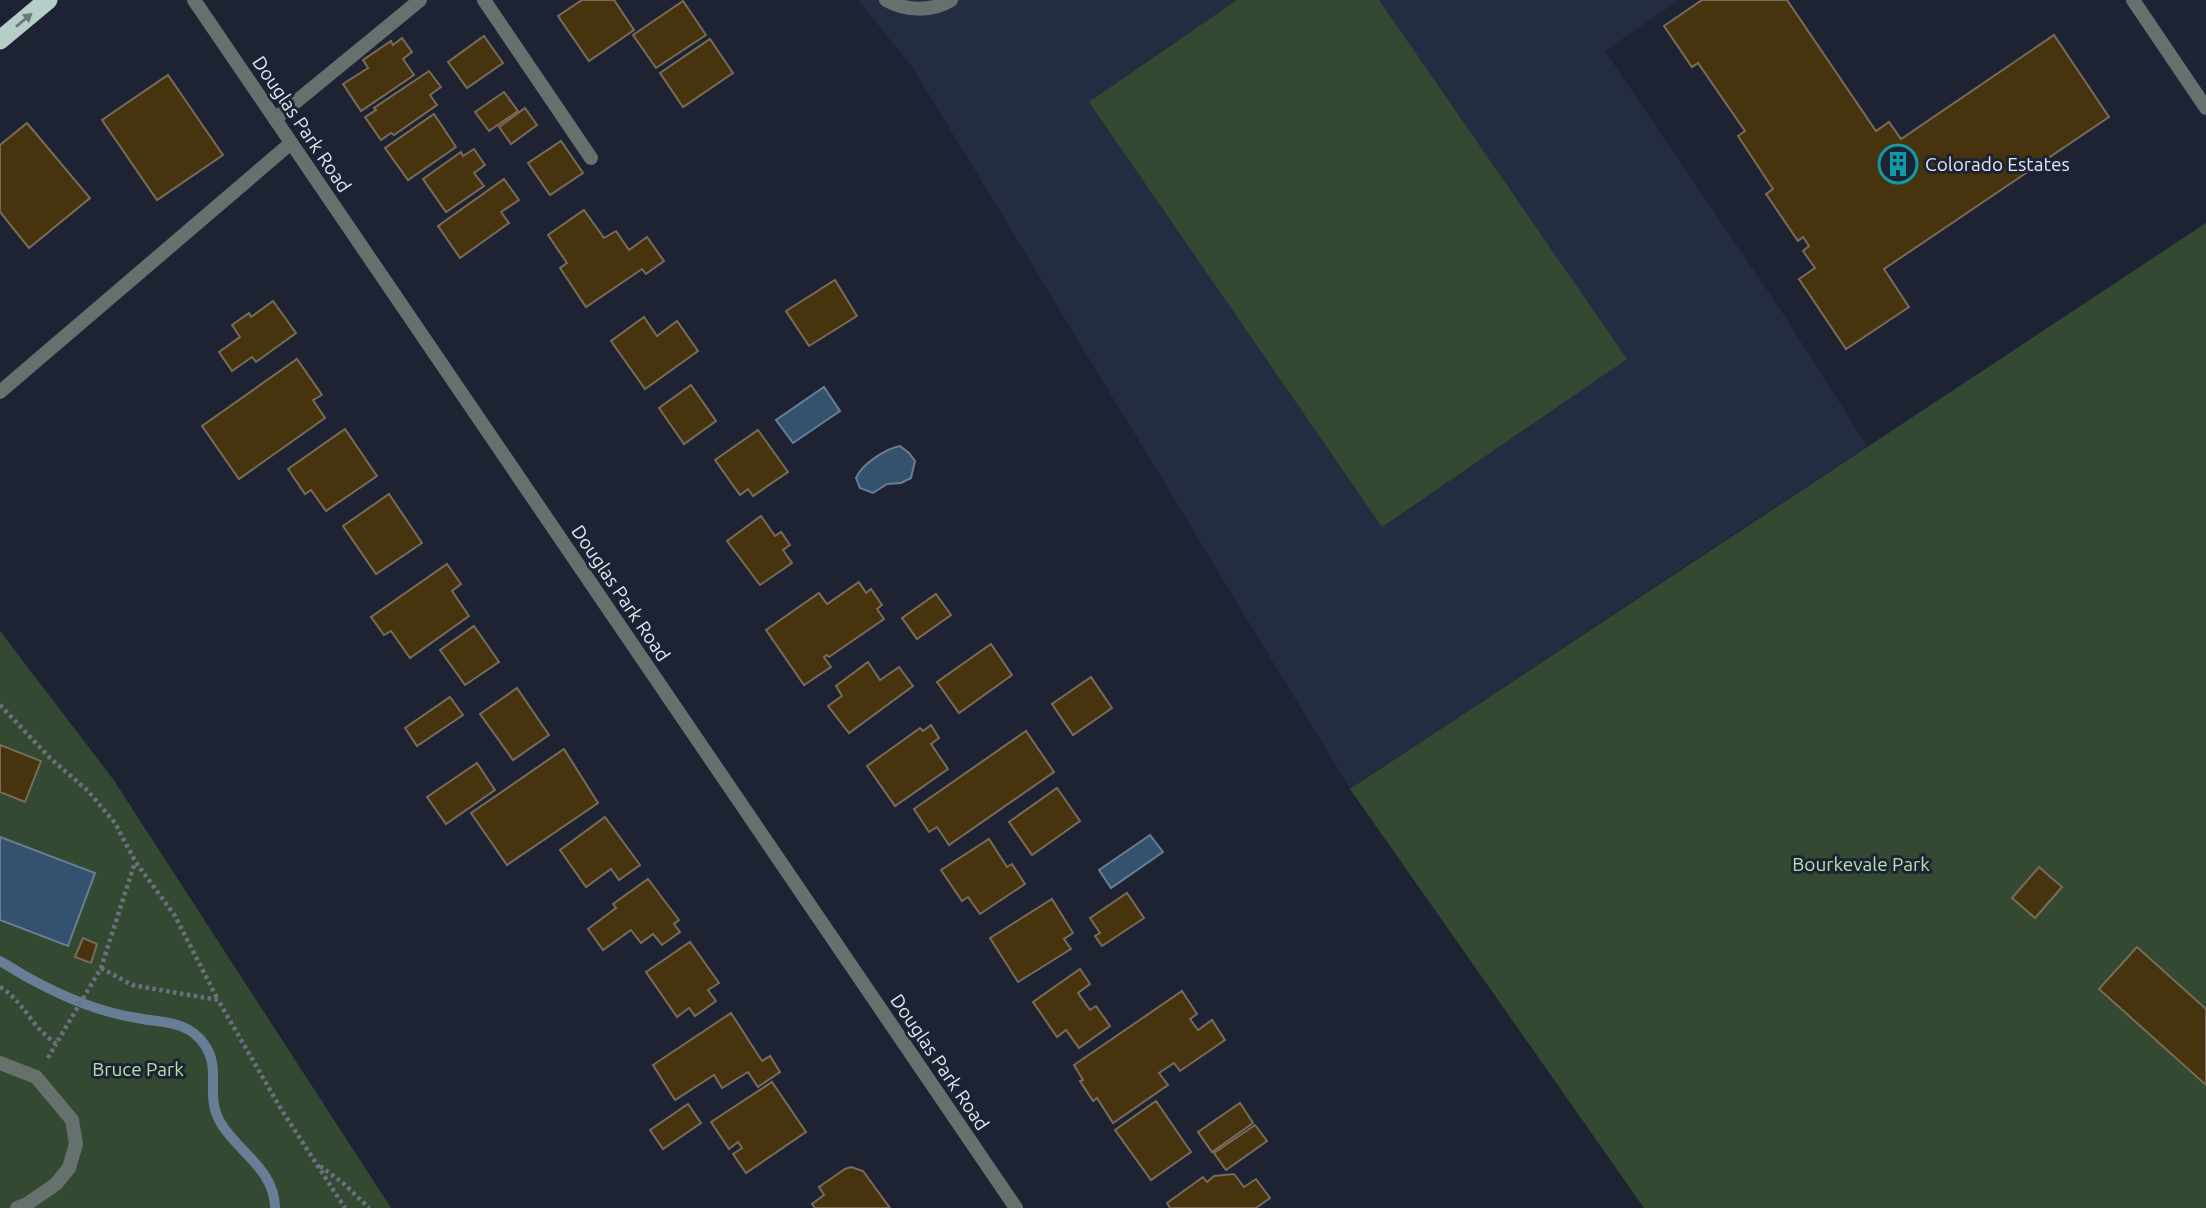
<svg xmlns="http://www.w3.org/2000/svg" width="2206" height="1208" font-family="Ubuntu,sans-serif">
<rect width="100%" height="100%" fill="#1d2333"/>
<!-- built -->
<path fill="#232c41" d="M858 0H1679L1605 51 1788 321 1867 446 1350 789 913 68Z"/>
<!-- green -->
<g fill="#344931">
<path d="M1237 0H1379L1627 359 1382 527 1089 102Z"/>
<path d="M2206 223V1208H1644L1350 789Z"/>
<path d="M0 631 113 779 391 1208H0Z"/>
</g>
<!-- water -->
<g fill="#34516e" stroke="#687e96" stroke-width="2">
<path d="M824 387 840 411 793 443 776 420Z"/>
<path d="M900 446 909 453 915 461 911 478 901 483 887 484 873 493 860 488 856 478C862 464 885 449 900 446Z"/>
<path d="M1150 835 1163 852 1111 888 1099 870Z"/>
<path d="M0 837 95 873 68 946 0 920Z"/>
</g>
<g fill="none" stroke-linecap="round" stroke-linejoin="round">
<!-- stream -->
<path stroke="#687e96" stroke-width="10" d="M0 961C9 966 18 972 27 977 61 996 99 1012 137 1018 162 1023 187 1020 204 1044 223 1070 203 1096 222 1125 240 1153 275 1171 275 1208"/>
</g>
<!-- building -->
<g fill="#47330d" stroke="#786c59" stroke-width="2">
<path d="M582 0H614L634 30 589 61 558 16Z"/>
<path d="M1702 0H1787L1876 131 1889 122 1901 139 2054 35 2109 117 1884 269 1909 307 1846 349 1799 279 1815 268 1803 251 1809 246 1803 237 1798 241 1766 194 1773 189 1738 136 1745 131 1698 63 1692 67 1664 26Z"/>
<path d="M683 1 706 35 656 68 633 35Z"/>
<path d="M484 36 503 63 467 88 448 62Z"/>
<path d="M402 38 412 52 403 59 414 75 361 111 343 84 368 68 363 60 391 41 393 45Z"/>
<path d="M710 39 733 73 683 107 660 73Z"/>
<path d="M429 71 441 87 430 95 437 105 394 135 391 133 381 140 365 117 376 110 374 108Z"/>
<path d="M168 75 223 155 157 200 102 120Z"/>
<path d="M504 92 518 111 489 131 475 112Z"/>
<path d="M525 108 537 125 511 144 499 127Z"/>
<path d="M434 114 456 147 408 180 385 148Z"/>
<path d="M27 123 90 198 29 248 0 212V145Z"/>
<path d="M561 141 583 173 550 195 528 163Z"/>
<path d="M474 149 485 165 474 173 484 186 446 212 423 179 461 152 463 156Z"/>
<path d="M504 179 519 200 501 212 509 223 460 258 438 226Z"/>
<path d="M584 210 604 238 616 231 629 250 647 237 664 261 646 274 642 269 586 307 560 268 567 263 548 235Z"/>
<path d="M835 280 857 316 809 346 786 311Z"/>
<path d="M273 301 296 333 256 362 252 357 232 371 219 352 240 337 232 325 249 313 251 317Z"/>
<path d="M644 317 657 336 677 321 698 351 645 389 611 341Z"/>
<path d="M297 359 322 395 313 400 325 418 239 479 202 426Z"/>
<path d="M691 385 716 421 684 444 659 408Z"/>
<path d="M345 429 377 476 326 511 311 490 305 494 288 469Z"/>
<path d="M758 430 788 472 753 496 748 489 740 495 715 460Z"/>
<path d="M389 494 422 543 376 574 343 526Z"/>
<path d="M761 516 775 536 781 532 790 545 783 550 792 563 760 585 727 541Z"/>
<path d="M447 564 461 584 452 591 469 616 410 658 391 631 384 635 371 617Z"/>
<path d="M859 582 866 593 871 589 882 605 877 609 884 619 829 657 827 655 824 657 831 667 804 685 766 630 819 593 827 604Z"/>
<path d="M936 594 951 615 917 639 902 618Z"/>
<path d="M474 626 499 662 465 685 440 650Z"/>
<path d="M991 644 1012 675 959 713 937 682Z"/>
<path d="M868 662 880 680 899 667 913 686 849 733 828 706 842 696 836 686Z"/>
<path d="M1091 677 1112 708 1073 735 1052 704Z"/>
<path d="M517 688 549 735 513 760 480 714Z"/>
<path d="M450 697 463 715 417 746 405 728Z"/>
<path d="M931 725 939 738 931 744 948 769 895 806 867 766 920 728 923 731Z"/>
<path d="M1026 731 1054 772 949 845 937 827 929 832 914 809Z"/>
<path d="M0 745 41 761 25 802 0 792Z"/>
<path d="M564 749 598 803 507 865 471 813Z"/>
<path d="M477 763 495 790 446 824 427 797Z"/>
<path d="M1057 788 1080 821 1032 855 1009 822Z"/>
<path d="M605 817 640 865 619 880 611 869 586 887 560 850Z"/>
<path d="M989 839 1007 867 1012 864 1025 884 980 914 968 897 962 901 941 870Z"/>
<path d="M2039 867 2062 887 2035 918 2012 898Z"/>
<path d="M648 879 679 920 674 924 680 932 662 945 653 934 641 943 631 930 603 950 588 929 616 908 613 904Z"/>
<path d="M1127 893 1144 918 1102 946 1095 936 1100 933 1090 918Z"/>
<path d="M1052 899 1073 933 1064 939 1071 949 1018 982 990 938Z"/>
<path d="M83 938 97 944 91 963 75 957Z"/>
<path d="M690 942 719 983 708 990 716 1001 695 1016 689 1008 677 1017 646 972Z"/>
<path d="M2137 947 2206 1009V1085L2099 989Z"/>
<path d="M1080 969 1090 984 1078 993 1090 1010 1096 1006 1110 1026 1079 1048 1066 1030 1057 1037 1033 1002Z"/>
<path d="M1182 991 1197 1014 1190 1019 1198 1030 1212 1020 1225 1040 1180 1071 1174 1063 1159 1073 1168 1085 1113 1123 1097 1098 1093 1101 1080 1081 1083 1080 1074 1065Z"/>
<path d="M731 1013 762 1061 770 1056 780 1072 758 1087 748 1072 722 1088 714 1075 675 1100 653 1065Z"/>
<path d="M772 1082 806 1132 746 1173 733 1154 742 1148 738 1142 729 1149 711 1122Z"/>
<path d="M1156 1101 1191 1152 1151 1180 1115 1130Z"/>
<path d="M1240 1103 1253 1123 1212 1152 1198 1132Z"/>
<path d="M688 1104 701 1123 663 1149 650 1130Z"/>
<path d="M1255 1125 1267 1141 1226 1170 1214 1153Z"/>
<path d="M851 1167 863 1171 890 1208H815L812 1204 824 1195 819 1187 845 1169Z"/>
<path d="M1234 1174 1244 1187 1256 1179 1270 1198 1256 1208H1170L1167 1203 1203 1177 1207 1182 1214 1176Z"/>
</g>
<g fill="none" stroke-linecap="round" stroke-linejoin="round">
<!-- path -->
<g stroke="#6b707f" stroke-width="4.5" stroke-dasharray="3.5 3.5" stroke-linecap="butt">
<path d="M0 705 50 758 88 791 115 823 135 861 175 916 218 1000"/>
<path d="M101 968 132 985 218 1000 281 1109 345 1208"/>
<path d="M0 987C16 997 24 1010 35 1024 41 1032 49 1038 56 1044L101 968 135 862"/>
<path d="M48 1058 56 1044"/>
<path d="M320 1166 343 1183 369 1208"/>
</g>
<!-- service -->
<g stroke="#66716e" stroke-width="14">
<path d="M484 0 591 158"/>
<path d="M886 0C905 11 932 12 951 0"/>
<path d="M275 119 420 0"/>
<path d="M0 392 291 143"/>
<path d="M0 1063 36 1077 72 1120 76 1144 69 1168 56 1184 27 1204 17 1208"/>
</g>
<!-- minor -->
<g stroke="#66716e" stroke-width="14">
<path d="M194 0 1016 1208"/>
<path d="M2133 0 2206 108"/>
</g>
<!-- trunk -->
<path stroke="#b5cec8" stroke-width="19" d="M0 40 48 0"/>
</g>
<!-- one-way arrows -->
<defs><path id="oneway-solid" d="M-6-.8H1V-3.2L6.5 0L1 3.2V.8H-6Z" transform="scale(1.75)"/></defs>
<use fill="#69787e" href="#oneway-solid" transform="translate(24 20) rotate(-40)"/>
<!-- icons -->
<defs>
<symbol id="building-ring" viewBox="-11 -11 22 22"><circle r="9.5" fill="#1d2333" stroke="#0f9aa8" stroke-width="1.5"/><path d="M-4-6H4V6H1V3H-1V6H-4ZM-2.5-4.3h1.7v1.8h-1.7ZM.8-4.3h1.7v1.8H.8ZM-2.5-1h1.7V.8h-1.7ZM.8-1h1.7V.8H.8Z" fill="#0f9aa8"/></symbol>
</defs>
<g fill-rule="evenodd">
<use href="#building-ring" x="1876" y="142" width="44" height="44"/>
</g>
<g text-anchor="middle" stroke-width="6" stroke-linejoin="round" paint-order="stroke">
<!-- street labels -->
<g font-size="19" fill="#e2e7f2" stroke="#1d2333">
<text transform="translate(302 124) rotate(56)" y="7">Douglas Park Road</text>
<text transform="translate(621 593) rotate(56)" y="7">Douglas Park Road</text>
<text transform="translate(940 1062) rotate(56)" y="7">Douglas Park Road</text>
</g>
<!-- poi labels -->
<g font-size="19" fill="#e2e7f2" stroke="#1d2333" text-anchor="start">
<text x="1925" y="171">Colorado Estates</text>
</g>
<!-- park labels -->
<g font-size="19" fill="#b3e2aa" stroke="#1d2333">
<text x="1861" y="871">Bourkevale Park</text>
<text x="138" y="1076">Bruce Park</text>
</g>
</g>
</svg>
